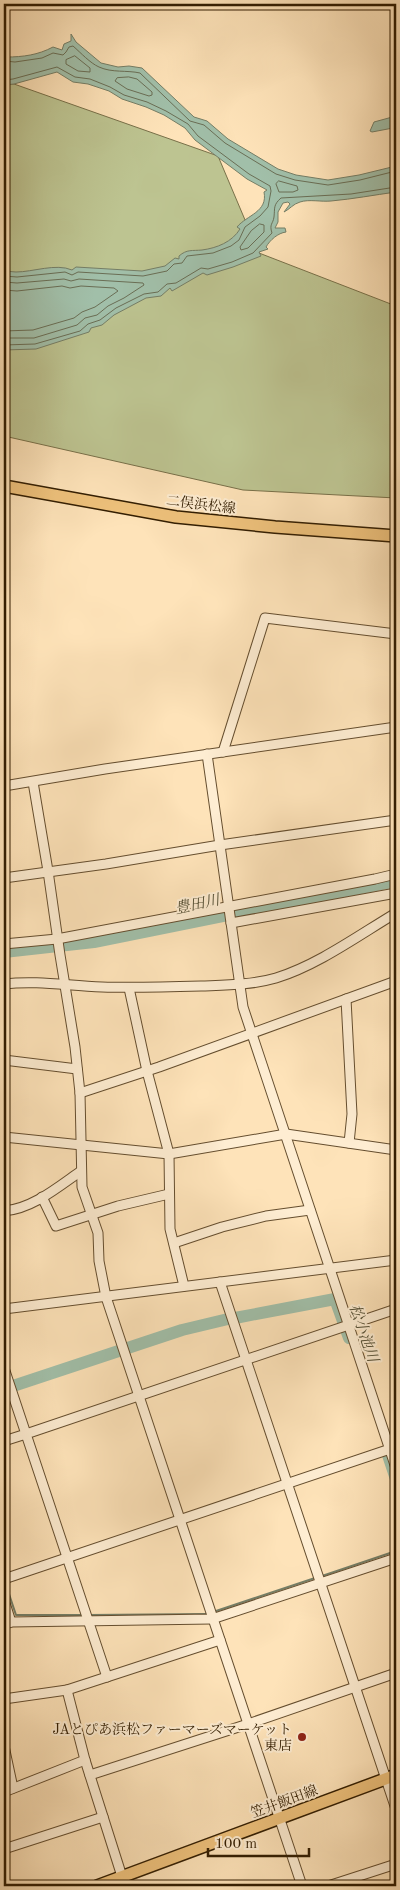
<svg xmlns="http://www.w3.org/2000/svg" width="400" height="1890" font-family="'Old Standard TT','Noto Serif JP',serif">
<rect width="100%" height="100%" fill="#fee3b9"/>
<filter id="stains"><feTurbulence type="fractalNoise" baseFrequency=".004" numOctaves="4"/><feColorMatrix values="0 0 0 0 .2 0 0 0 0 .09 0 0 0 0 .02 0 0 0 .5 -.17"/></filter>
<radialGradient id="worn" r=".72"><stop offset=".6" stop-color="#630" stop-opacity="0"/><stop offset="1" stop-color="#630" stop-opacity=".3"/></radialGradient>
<!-- green -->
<path fill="#bdc491" stroke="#787049" d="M4 84H14L218 156 259 253 396 306V498L243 490 4 436Z"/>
<!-- water -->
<g fill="#a1bfa9" stroke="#757e66">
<path d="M71 34 76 42 101 63 118 67 129 66 142 68 194 117 207 121 228 139 278 169 296 175 328 180 359 175 396 166V192C374 195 353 199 331 201 321 202 309 199 300 202 293 204 290 209 284 212L290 204 288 202 283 203 278 212V222L275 228H285L286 232C278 233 270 240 266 247L268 249 259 252 261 256 233 267 207 275 203 273 172 291 170 288 161 296 146 298 114 315 102 325 91 328 89 332 36 349 4 350V271C8 271 12 272 16 272 33 272 56 263 72 270L76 267 142 271 165 266 175 258 179 259V256C187 249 192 251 202 250 217 248 232 242 240 229L237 227C247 215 268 212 264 192L267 190 247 179 195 140 185 128 164 115 146 107 122 99 109 91 88 84 73 82 57 72 14 84 4 85V53L6 57C23 57 38 55 53 47L62 50 64 44 71 41Z"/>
<path d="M396 116V129L393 128 372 132 370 131 374 122Z"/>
</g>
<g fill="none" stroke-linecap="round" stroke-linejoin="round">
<!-- shore -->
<g stroke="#6a6e55" stroke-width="1">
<path d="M75 56 90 68V72L78 71 66 64V60Z"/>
<path d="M4 61 15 62 42 58 53 53 63 55 66 52 69 47 73 46C81 53 90 63 99 67 112 73 127 70 140 73L190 121 204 125 225 143 276 174 295 180 328 185 360 180 396 171"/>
<path d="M129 77 137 79 152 92V95L149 96 127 89 115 81 117 78Z"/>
<path d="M4 80 13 79 57 67 75 77 90 79 110 87 124 95 147 102 166 111 188 124 198 136 249 174 270 186 271 191 268 207 260 216 245 227 239 240 231 246 213 253 187 256 182 263 174 264 167 271 143 276 78 272 72 275 65 272 17 277 4 276"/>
<path d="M279 181 297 186 298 190 293 192H279L276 184Z"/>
<path d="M260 224 264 225V232L248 248 241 250 240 247 251 231Z"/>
<path d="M4 282 17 283 64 279 71 281 79 279 143 283 144 285 124 298 108 306 97 315 85 318 77 325 34 338H4"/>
<path d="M4 290 17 291 62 286 70 288 81 286 114 288 118 291 95 307 82 312 74 318 33 330 4 331"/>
<path d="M4 345 35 344 80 331 88 324 100 320 116 308 144 294 158 292 167 284 176 283 201 268 208 269 232 262 253 253 272 233C269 224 273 224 274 217 275 208 273 205 281 198L351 194 396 187"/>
</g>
<!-- stream -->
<g stroke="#757e66" stroke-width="2">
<path d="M322 1576 396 1551"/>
<path d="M5 1582 16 1615H84"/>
<path d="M213 1612 315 1578"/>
<path d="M88 1615 209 1614"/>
</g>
<!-- river -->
<g stroke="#a1bfa9" stroke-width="12">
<path d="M4 952 94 942 396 881"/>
<path d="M235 1318 335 1299 349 1338"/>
<path d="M4 1389 182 1330 228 1319"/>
<path d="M388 1455 396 1479"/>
</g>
<defs>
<g id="minor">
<path d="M223 752 265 618 396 634"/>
<path d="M207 754 243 1007 396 1468"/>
<path d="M33 782 48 871 60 955 75 1047 80 1093 82 1187 98 1233 99 1261 106 1297 302 1886"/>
<path d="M4 786 105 769 396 727"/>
<path d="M4 878 106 864 220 845 396 820"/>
<path d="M231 923 396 893"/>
<path d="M4 944 57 939 375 879 396 874"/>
<path d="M4 984C38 980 68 986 102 987 135 988 168 987 201 986 226 985 252 985 276 978 318 965 359 935 396 913"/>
<path d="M129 988 147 1071 169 1154 170 1229 184 1286"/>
<path d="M346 999 352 1114 349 1143"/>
<path d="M4 1060 77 1069"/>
<path d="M80 1093 159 1067 396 981"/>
<path d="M4 1137 169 1154 286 1134 396 1150"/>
<path d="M42 1197 56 1226 118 1206 169 1194"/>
<path d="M4 1211C32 1209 58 1187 81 1171"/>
<path d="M174 1243 222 1227 266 1216 310 1210"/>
<path d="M220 1282 396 1809"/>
<path d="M4 1309 396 1260"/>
<path d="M4 1368 26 1434 4 1441"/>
<path d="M4 1579 396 1447"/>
<path d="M4 1600 11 1622"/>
<path d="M4 1625 11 1622 212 1619 396 1558"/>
<path d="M107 1677 26 1434 396 1309"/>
<path d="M4 1699 67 1690"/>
<path d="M4 1746 13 1788"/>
<path d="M90 1775 248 1724 396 1673"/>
<path d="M4 1792 85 1760"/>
<path d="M4 1849 103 1817"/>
<path d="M125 1886 85 1760 67 1690 220 1640"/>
<path d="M328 1886 396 1864"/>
</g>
<g id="major">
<path d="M4 486 176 517 275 527 396 536"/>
<path d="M97 1886 396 1775"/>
</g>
</defs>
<!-- minor casing -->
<use href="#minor" stroke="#654e2f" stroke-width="11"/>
<!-- major casing -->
<use href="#major" stroke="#321d01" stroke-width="14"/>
<!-- minor -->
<use href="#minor" stroke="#feedd2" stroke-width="9"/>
<!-- major -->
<use href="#major" stroke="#efc27c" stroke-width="11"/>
</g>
<!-- markers -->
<circle fill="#8f2418" stroke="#feedd2" stroke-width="2" cx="302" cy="1737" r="5"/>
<g text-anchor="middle" stroke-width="4" stroke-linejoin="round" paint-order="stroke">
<!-- street labels -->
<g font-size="14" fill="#321d01" stroke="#feedd2">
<text transform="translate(201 504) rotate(7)" y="5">二俣浜松線</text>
<text transform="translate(284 1801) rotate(-20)" y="5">笠井飯田線</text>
</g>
<!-- poi labels -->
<g font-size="14" fill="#321d01" stroke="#feedd2" text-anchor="end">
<text x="292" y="1734">JAとぴあ浜松ファーマーズマーケット<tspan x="292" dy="16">東店</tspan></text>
</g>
<!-- water labels -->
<g font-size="15" font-style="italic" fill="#534e33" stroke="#feedd2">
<text transform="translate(197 904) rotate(-12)" y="5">豊田川</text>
<text transform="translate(364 1333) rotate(71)" y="5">松小池川</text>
</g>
</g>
<!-- margin -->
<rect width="400" height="1890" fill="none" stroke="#fee3b9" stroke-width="20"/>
<rect x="5" y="5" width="390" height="1880" fill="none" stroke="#321d01" stroke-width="2.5"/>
<rect x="10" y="10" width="380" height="1870" fill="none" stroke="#321d01"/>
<!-- scale -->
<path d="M208 1848v8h101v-8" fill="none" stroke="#321d01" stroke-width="2.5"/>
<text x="215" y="1848" font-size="15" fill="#321d01" stroke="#feedd2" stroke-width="4" paint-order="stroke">100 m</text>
<rect width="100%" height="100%" filter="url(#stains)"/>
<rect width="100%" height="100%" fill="url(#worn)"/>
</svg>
